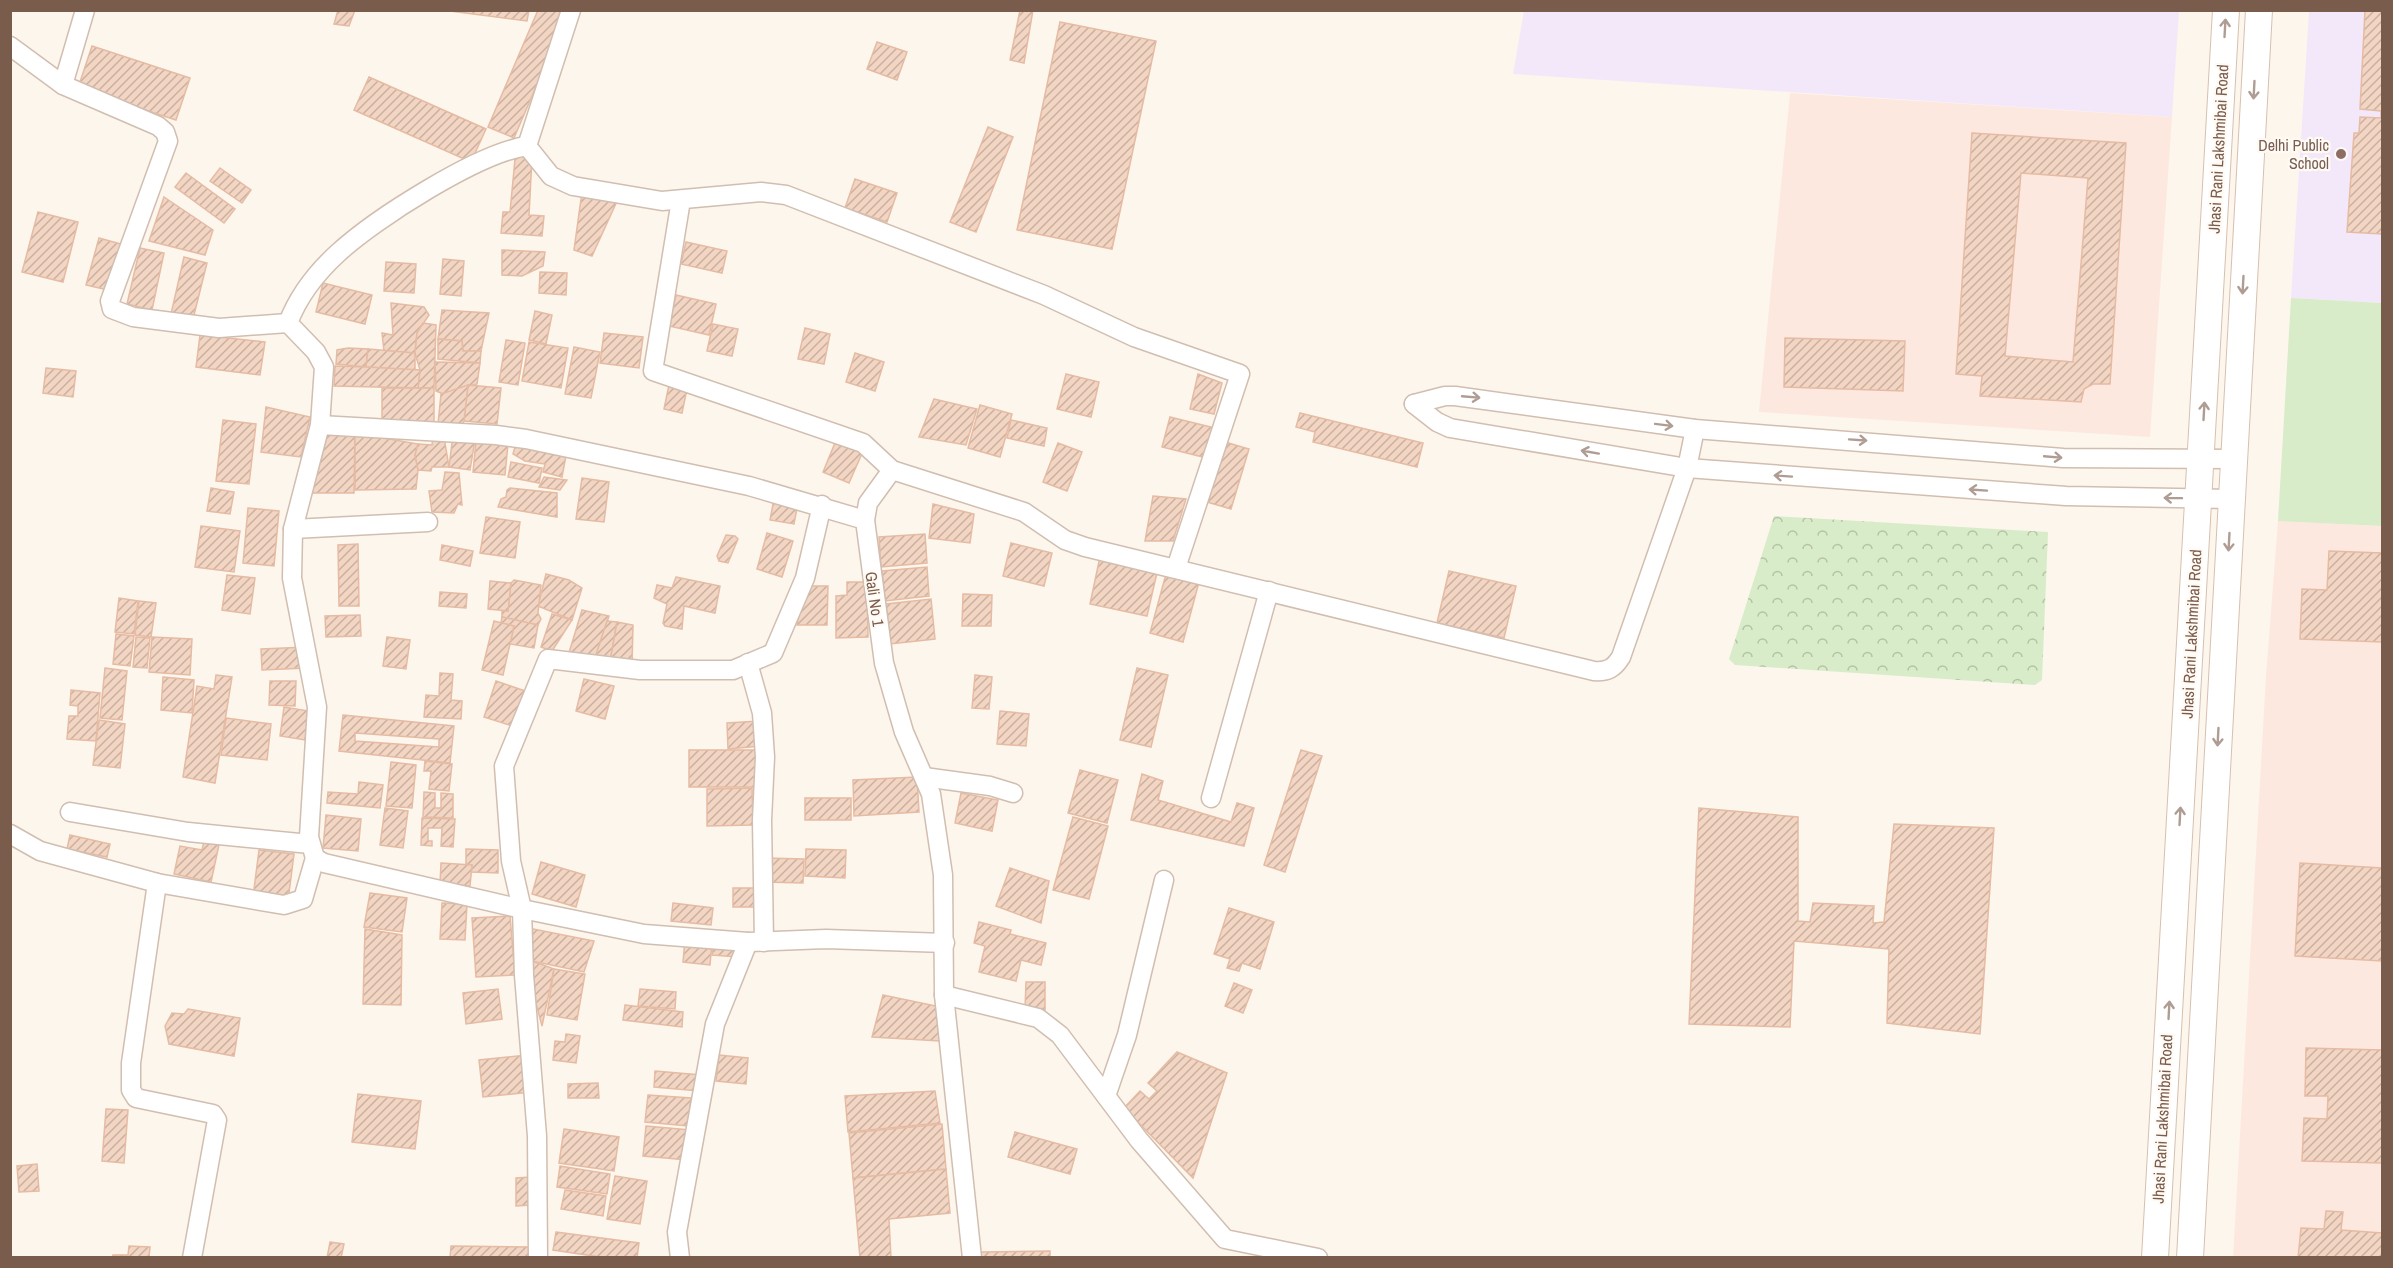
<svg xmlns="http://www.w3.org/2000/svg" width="2393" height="1268" font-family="'Archivo Narrow',sans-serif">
<defs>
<pattern id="forest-crowns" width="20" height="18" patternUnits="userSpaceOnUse" patternTransform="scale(1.5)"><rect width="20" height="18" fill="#d8ecc9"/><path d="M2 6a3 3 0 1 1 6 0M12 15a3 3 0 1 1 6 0" fill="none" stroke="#b4c2a5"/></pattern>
<pattern id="building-hatch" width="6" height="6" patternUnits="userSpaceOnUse" patternTransform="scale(1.5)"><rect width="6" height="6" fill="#f3d5c3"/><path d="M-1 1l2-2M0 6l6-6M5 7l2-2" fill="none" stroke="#cab0a1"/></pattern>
</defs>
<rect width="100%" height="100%" fill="#fdf6ec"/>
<!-- commercial -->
<g fill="#fde8e0">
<path d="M1790 93 2172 117 2150 437 1759 412Z"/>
<path d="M2278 521 2382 526V1257L2233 1258 2266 676Z"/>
</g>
<!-- education -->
<g fill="#f3e8fa">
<path d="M1524 11H2179L2172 117 1513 74Z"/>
<path d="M2309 11H2382V303L2291 298Z"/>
</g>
<!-- green -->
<path fill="#d8ecc9" d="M2291 298 2382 303V526L2278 521Z"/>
<!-- forest -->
<path fill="url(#forest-crowns)" d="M1774 516 2048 532 2042 680 2035 685 1735 665 1729 659Z"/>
<!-- building -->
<g fill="url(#building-hatch)" stroke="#e6bba3" stroke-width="1.5" fill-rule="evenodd">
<path d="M338 10H355L349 26 334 24Z"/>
<path d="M442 10H529L527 21Z"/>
<path d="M538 10 568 12 514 138 488 127Z"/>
<path d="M1020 10H1033L1024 63 1010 60Z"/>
<path d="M2365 10H2382V234L2347 232 2354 133H2359L2360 117 2381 118V111L2360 109Z"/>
<path d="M1060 22 1156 41 1112 249 1017 230Z"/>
<path d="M877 42 907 52 897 80 867 69Z"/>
<path d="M92 46 190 78 176 120 78 88Z"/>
<path d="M369 77 486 129 471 162 354 110Z"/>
<path d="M988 127 1013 137 976 232 950 222Z"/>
<path d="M1972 133 2126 143 2110 384H2093L2084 389 2081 402 1980 396 1982 376 1956 374ZM2021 173 2088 178 2073 362 2005 356Z"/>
<path d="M523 155 532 158 529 215 544 216 542 236 501 233 503 212H510L515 159Z"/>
<path d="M220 168 251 190 242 203 210 181Z"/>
<path d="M186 173 235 209 224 223 175 187Z"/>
<path d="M855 179 897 193 887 222 845 208Z"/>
<path d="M582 192 618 199 592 256 574 250Z"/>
<path d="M164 197 213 230 205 255 149 241Z"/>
<path d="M38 212 78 222 63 282 22 272Z"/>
<path d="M99 238 121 244 108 290 86 285Z"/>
<path d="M686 242 727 251 722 273 681 264Z"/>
<path d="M140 248 164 253 152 310 127 304Z"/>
<path d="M502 250 545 252 543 266 522 276 502 275Z"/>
<path d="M184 257 207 263 193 319 171 314Z"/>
<path d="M443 259 464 261 461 296 440 294Z"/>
<path d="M386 262 416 264 414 293 384 291Z"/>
<path d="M540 272 567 273 566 295 539 293Z"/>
<path d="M323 283 372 295 365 324 316 312Z"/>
<path d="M676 295 716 304 709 335 669 326Z"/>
<path d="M391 303 424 307 429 315 417 333 415 353 384 351 382 333 393 335Z"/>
<path d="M442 310 489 313 481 351H463L462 341 438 339Z"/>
<path d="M535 311 552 315 546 344 529 340Z"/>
<path d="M423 323 436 325 434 388H418L420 370 415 353 417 333Z"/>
<path d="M713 324 738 329 732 356 707 351Z"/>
<path d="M805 328 830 334 824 364 798 359Z"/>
<path d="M604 333 643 337 639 368 600 363Z"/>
<path d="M200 335 265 342 260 375 196 367Z"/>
<path d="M1785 338 1905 341 1903 391 1784 387Z"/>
<path d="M438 339 462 341 463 351H481L480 363 438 359Z"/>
<path d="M506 340 525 343 518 385 499 382Z"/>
<path d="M529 342 568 348 561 388 522 381Z"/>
<path d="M574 347 600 352 591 398 565 394Z"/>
<path d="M348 348 368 349 366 367 336 364 337 350Z"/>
<path d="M368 349 415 353V370L366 367Z"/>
<path d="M855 353 884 362 875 391 846 382Z"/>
<path d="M435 362 480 363 477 384 443 394 436 391Z"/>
<path d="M335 366 366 367 420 370 418 388 334 386Z"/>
<path d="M46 368 76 371 73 397 43 393Z"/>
<path d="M1066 374 1099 382 1091 417 1057 409Z"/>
<path d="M1198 374 1222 383 1214 414 1190 409Z"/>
<path d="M468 385 501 388 497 424 464 421Z"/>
<path d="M468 385 464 421 461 427 438 424 441 394Z"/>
<path d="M669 385 687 389 682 413 664 409Z"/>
<rect x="382" y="388" width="52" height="36"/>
<path d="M934 399 977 409 966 445 919 437Z"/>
<path d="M980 405 1012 414 1000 457 968 448Z"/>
<path d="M266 407 310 417 301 457 261 452Z"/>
<path d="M1300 413 1423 443 1417 467 1313 442 1315 432 1296 427Z"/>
<path d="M1170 417 1215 428 1207 458 1162 447Z"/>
<path d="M223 420 256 424 249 484 216 481Z"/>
<path d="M1011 420 1047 428 1044 446 1007 438Z"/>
<path d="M321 431 355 433 354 493H303Z"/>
<path d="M355 433 418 444 415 455 418 470 416 489 355 490Z"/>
<path d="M453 435 475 440 470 470 449 467Z"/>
<path d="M433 437H444L449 467H432L431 471 418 470 415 455 418 444 432 445Z"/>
<path d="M837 438 864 449 849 483 823 472Z"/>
<path d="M517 440 567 450 562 477 543 472 545 464 525 461 513 454Z"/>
<path d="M476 441 508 444 505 475 473 472Z"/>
<path d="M1225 442 1249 449 1231 509 1207 502Z"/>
<path d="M1058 443 1082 452 1067 491 1043 482Z"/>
<path d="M511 462 542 468 539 483 508 477Z"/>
<path d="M445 472 459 473 462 505 458 504 454 513 432 512 429 491 442 490Z"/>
<path d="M544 477 567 480 560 490 539 487Z"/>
<path d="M582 478 609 482 604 522 576 519Z"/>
<path d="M211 488 234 492 230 514 207 511Z"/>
<path d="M510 488 557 493V517L498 507 501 499 506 497 507 490Z"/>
<path d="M1153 496 1186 499 1173 541H1145Z"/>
<path d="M774 499 798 503 794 524 770 520Z"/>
<path d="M933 504 974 514 970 543 929 538Z"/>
<path d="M248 508 279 511 274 566 243 563Z"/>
<path d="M486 517 520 522 515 558 480 553Z"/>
<path d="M201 526 240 531 234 572 195 567Z"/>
<path d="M767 533 793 541 782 577 757 569Z"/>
<path d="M925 534 927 563 881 567 879 537Z"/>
<path d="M726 535 735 536 738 539 728 563 719 561 717 556Z"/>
<path d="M1011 543 1052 553 1044 586 1003 576Z"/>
<path d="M358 544 359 606H339L338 545Z"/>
<path d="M442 545 473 551 470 566 440 560Z"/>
<path d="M2329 551 2382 553V642L2300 639 2302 589 2327 590Z"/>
<path d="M1101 552 1159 564 1147 616 1090 604Z"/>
<path d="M927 567 929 596 885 601 882 571Z"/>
<path d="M1449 571 1516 586 1504 638 1437 623Z"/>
<path d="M546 574 569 580 582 588 572 620 538 606Z"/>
<path d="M1166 574 1199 582 1183 642 1150 633Z"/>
<path d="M227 575 255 578 250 614 222 610Z"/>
<path d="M676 577 720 586 715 613 684 606 682 629 665 626 663 623 667 604 654 598 657 585 672 588Z"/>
<path d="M514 580 541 585 538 613 541 619 538 625 502 617V611H508L511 583Z"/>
<path d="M490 581 511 583 508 611 488 609Z"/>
<path d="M847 582H867L868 637 836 638V596L847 595Z"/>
<path d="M804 586H828L827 625H797Z"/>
<path d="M440 592 467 594 466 608 439 606Z"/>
<path d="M963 594 992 595 991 626H962Z"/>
<path d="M119 598 138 601 134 634 115 632Z"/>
<path d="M931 599 935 639 890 644 886 604Z"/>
<path d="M139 601 156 603 151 637 135 635Z"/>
<path d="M582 610 609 616 594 661 568 656Z"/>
<path d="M552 614 572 620 552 651 541 647Z"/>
<path d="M360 615 361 636 326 637 325 616Z"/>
<path d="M502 617 538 625 534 648 510 644 514 626 501 623Z"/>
<path d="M494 621 514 626 503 675 482 670Z"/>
<path d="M607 621 617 622 610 662 594 661Z"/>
<path d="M617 622 633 625 632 665 610 662Z"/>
<path d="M116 634 134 636 130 666 113 664Z"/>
<path d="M136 637 150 638 147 668 133 667Z"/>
<path d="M152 637 192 639 190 675 149 672Z"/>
<path d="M387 637 410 640 406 669 383 666Z"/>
<path d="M307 647V668L262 670 261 649Z"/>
<path d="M105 668 127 671 122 720 100 718Z"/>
<path d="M1137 668 1168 675 1151 747 1120 740Z"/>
<path d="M440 673 453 674 451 700 462 701 461 719 424 717 426 695 439 696Z"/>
<path d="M216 675 232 677 215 783 183 777 197 686 214 689Z"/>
<path d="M975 675 992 677 989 709 972 708Z"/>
<path d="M163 677 194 680 192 713 161 710Z"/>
<path d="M584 679 614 686 605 719 576 711Z"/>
<path d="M270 681H296L295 706 269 705Z"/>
<path d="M496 681 531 693 519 728 484 717Z"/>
<path d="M71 690 100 693 96 741 67 739 69 716H78V706L70 705Z"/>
<path d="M284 707 309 711 305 740 280 736Z"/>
<path d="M1000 711 1029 714 1026 746 997 744Z"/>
<path d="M343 715 454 726 450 763 339 751ZM355 733 439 739V747L355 741Z"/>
<path d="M226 718 271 724 267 760 221 755Z"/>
<path d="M99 720 125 724 120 768 93 765Z"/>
<path d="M759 721 761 746 728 749 727 723Z"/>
<rect x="689" y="750" width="67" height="37"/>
<path d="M1301 750 1322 756 1285 872 1264 865Z"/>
<path d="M425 761 452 764 449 791 429 789 431 771H424Z"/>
<path d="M391 762 416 765 412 808 386 806Z"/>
<path d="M1080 770 1118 780 1107 823 1068 813Z"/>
<path d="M1142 774 1163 781 1158 800 1231 822 1237 803 1254 808 1244 846 1131 820Z"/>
<path d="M917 777 919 812 854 816 853 780Z"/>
<path d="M359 782 383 785 380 808 327 803 328 792 358 794Z"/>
<path d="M752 788 753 825 707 826V789Z"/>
<path d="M424 792 435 793V808H441V793L453 794V818L423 817Z"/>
<path d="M961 793 998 800 992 831 955 823Z"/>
<rect x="805" y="798" width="46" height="22"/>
<path d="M385 808 408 811 403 848 380 845Z"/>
<path d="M1699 808 1798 817V921L1810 922 1813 903 1874 906 1873 923 1884 922 1894 824 1994 828 1980 1034 1887 1023 1889 949 1794 941 1790 1027 1689 1024Z"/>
<path d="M326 815 361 819 358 851 323 848Z"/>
<path d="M1073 817 1108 826 1089 899 1053 890Z"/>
<path d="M422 818 455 819 453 847 441 846 442 828H428V841H432V846L421 845Z"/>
<path d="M70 835 110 844 107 857 67 849Z"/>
<path d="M205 837 220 840 211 882 174 874 180 846 202 850Z"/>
<path d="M466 849 498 850V873L471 872 472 865 466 864Z"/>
<path d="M806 849 846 850 845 878 805 876Z"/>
<path d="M259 850 294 854 288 901 253 897Z"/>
<path d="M765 858 804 859 803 883 764 882Z"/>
<path d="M541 862 585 875 576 907 532 894Z"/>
<path d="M441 863 472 865 470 886 440 884Z"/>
<path d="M2300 863 2382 868V961L2295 956Z"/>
<path d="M1010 868 1049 881 1041 923 996 906Z"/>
<path d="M733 888H757L756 907H733Z"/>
<path d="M370 893 407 898 402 932 364 927Z"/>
<path d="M442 903 467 904 465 940 440 939Z"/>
<path d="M673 903 713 908 711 925 671 921Z"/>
<path d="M1229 908 1274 922 1260 969 1242 963 1239 971 1227 968 1230 959 1214 954Z"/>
<path d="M510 916 515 975 476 977 472 918Z"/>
<path d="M979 922 1011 930 1010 934 1046 943 1041 965 1021 960 1016 981 979 972 985 946 974 943Z"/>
<path d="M528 928 594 941 584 972 527 960Z"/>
<path d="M365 929 402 935 401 1005 363 1004Z"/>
<path d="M685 939 712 942 710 965 683 962Z"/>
<path d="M713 940 743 943 738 957 712 955Z"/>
<path d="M532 961 554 969 542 1026 534 996Z"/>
<path d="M554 969 585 974 577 1020 547 1015Z"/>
<path d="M1026 982H1045V1010L1025 1009Z"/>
<path d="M1234 983 1252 990 1243 1013 1225 1006Z"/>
<path d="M498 989 502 1019 466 1024 463 993Z"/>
<path d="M640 989 676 992 675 1009 638 1006Z"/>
<path d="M883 995 941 1007 940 1041 872 1037Z"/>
<path d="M625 1005 683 1012 682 1027 623 1020Z"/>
<path d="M188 1009 240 1018 234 1056 169 1044 165 1026 172 1013 184 1014Z"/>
<path d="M566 1034 580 1036 576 1063 553 1060 555 1041 565 1042Z"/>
<path d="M2306 1048 2382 1050V1163L2302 1161 2304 1118 2327 1119 2328 1096H2305Z"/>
<path d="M1177 1052 1227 1073 1193 1178 1124 1108 1140 1091 1149 1099 1157 1091 1148 1083Z"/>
<path d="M527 1055 531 1092 483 1097 479 1060Z"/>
<path d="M719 1055 748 1058 746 1084 716 1081Z"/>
<path d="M655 1071 701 1075 699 1091 654 1087Z"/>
<path d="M598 1083 599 1098H568V1084Z"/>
<path d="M935 1091 940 1123 848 1132 845 1096Z"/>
<path d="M358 1094 421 1101 415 1149 352 1142Z"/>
<path d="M648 1095 691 1098 688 1126 645 1122Z"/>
<path d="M106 1109 128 1110 124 1163 102 1161Z"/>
<path d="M942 1124 946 1169 853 1178 849 1133Z"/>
<path d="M646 1126 690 1130 687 1160 643 1156Z"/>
<path d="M564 1129 619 1137 614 1171 559 1163Z"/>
<path d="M1015 1132 1077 1149 1070 1174 1008 1157Z"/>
<path d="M37 1164 39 1191 19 1192 17 1166Z"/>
<path d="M560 1166 610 1174 607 1194 557 1187Z"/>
<path d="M946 1169 950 1213 889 1219 891 1258H860L853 1178Z"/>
<path d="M615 1176 647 1181 640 1224 607 1219Z"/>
<path d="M531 1177V1205L516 1206V1178Z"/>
<path d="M565 1190 606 1196 603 1216 561 1209Z"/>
<path d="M2326 1211 2343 1212 2341 1230 2382 1233V1258H2298L2301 1228 2324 1229Z"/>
<path d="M556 1232 639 1243 637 1258H607L553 1250Z"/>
<path d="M330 1242 344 1244 341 1258H327Z"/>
<path d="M129 1246 150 1247 149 1257 159 1258H112L113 1255H128Z"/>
<path d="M451 1246 532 1247 531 1258H450Z"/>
<path d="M1050 1251V1258H981V1252Z"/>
</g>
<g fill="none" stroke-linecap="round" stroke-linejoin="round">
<defs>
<g id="minor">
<path d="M10 46 63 85 158 126 165 132 168 141 110 301 112 309 133 317 219 328 288 323"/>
<path d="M63 85 85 10"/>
<path d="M527 146C478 153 375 219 338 253 316 273 298 297 288 323L316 352 324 367 320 425 293 529 292 578 317 707 309 837 315 858 324 863 522 909 644 934 748 942 826 939 945 943"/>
<path d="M527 146 551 176 573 186 662 201 761 192 786 195 1044 295 1134 337 1240 374 1176 568"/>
<path d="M527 146 571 10"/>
<path d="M681 200 653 371 863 443 892 470 1024 512 1065 540 1085 547 1594 671C1608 672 1614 668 1621 657L1687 468 1695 429"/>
<path d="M1414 404 1437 422 1450 428 1687 468 2066 496 2231 499"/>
<path d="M1414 404 1445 396H1455L1695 429 2063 458 2233 459"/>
<path d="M320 425 496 435 526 439 749 486 865 520"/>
<path d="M892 470 868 503 865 520 884 663 904 732 931 794 943 875 944 995 972 1258"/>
<path d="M293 529 428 522"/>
<path d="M748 663 762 713 765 757 762 820 764 942"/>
<path d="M924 777 990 786 1013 793"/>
<path d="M1211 798 1269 591"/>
<path d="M70 812 188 832 310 844"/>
<path d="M10 834 40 851 157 883 284 905 303 899 315 858"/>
<path d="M157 883 131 1063V1090L136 1098 213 1114 217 1120 192 1258"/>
<path d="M944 995 1038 1018 1060 1035 1139 1140 1225 1239 1318 1258"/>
<path d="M1106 1096 1127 1035 1164 880"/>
<path d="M538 1258 537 1136 524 975 522 909 511 861 504 766 548 659 640 670H733L773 653 805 578 822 505"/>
<path d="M680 1258 677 1232 715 1024 748 942"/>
</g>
<g id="secondary">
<path d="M2155 1258 2226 10"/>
<path d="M2190 1258 2259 10"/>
</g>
</defs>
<!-- minor casing -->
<use href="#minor" stroke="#d1beb0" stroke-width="21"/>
<!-- secondary casing -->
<use href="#secondary" stroke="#d6c0b0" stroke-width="28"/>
<!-- minor -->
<use href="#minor" stroke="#fff" stroke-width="18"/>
<!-- secondary -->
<use href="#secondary" stroke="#fff" stroke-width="26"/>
</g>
<!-- one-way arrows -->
<defs><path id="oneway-shaft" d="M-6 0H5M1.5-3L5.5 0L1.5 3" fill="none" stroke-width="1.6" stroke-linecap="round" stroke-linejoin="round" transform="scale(1.5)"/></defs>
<g stroke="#af9d94">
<use href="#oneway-shaft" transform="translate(2225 28) rotate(-87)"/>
<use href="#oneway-shaft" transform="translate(2254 90) rotate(93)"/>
<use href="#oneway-shaft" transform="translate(2243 285) rotate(93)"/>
<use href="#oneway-shaft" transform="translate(1471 397) rotate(5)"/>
<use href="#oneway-shaft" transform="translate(2204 411) rotate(-87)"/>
<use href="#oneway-shaft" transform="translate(1664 425) rotate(7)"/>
<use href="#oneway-shaft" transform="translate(1858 440) rotate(4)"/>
<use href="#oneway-shaft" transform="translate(1590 452) rotate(-170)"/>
<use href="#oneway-shaft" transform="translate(2053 457) rotate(5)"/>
<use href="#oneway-shaft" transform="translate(1783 476) rotate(-176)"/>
<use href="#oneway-shaft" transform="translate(1978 490) rotate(-176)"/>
<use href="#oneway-shaft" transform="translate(2173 498) rotate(-179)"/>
<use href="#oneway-shaft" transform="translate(2229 542) rotate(93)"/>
<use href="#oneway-shaft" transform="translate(2218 737) rotate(93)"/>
<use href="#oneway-shaft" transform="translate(2180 816) rotate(-87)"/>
<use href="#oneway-shaft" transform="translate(2169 1010) rotate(-87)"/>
</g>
<!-- markers -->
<circle fill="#8d6e63" stroke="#fffaf3" stroke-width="2" cx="2341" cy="154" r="6"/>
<g text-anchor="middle" stroke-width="4.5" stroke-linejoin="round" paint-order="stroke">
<!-- education labels -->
<g font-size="16" fill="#785e54" stroke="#fffaf3" text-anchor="end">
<text x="2329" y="151">Delhi Public<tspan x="2329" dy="18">School</tspan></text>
</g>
<!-- street labels -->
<g font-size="16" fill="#7a5c4d" stroke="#fffaf3">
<text transform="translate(2218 149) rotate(-87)" y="6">Jhasi Rani Lakshmibai Road</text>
<text transform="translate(875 599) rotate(82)" y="6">Gali No 1</text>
<text transform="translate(2191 634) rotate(-87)" y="6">Jhasi Rani Lakshmibai Road</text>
<text transform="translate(2162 1119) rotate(-87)" y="6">Jhasi Rani Lakshmibai Road</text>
</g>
</g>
<!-- border -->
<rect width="2393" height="1268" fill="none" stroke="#7a5c4d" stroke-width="24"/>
</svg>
